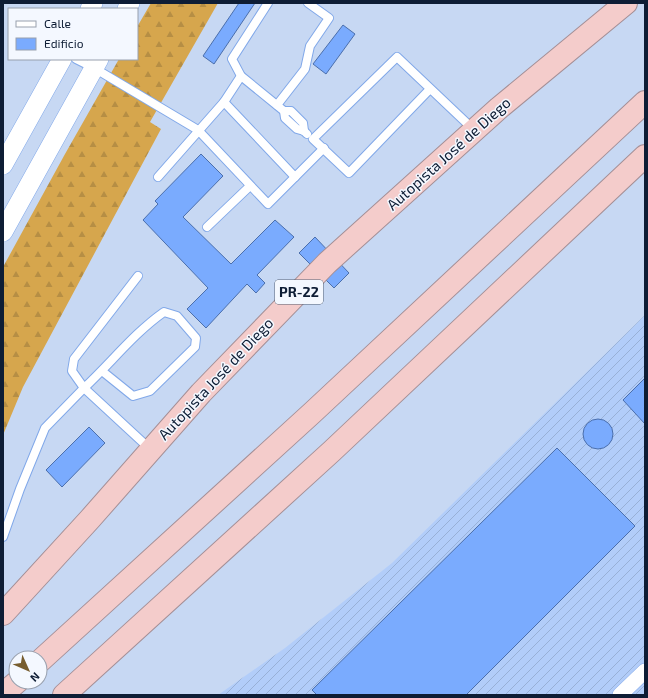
<svg xmlns="http://www.w3.org/2000/svg" width="648" height="698" font-family="'Exo 2',sans-serif">
<defs>
<pattern id="industrial-furrows" width="10" height="10" patternUnits="userSpaceOnUse"><rect width="10" height="10" fill="#b2cdf9"/><path d="M-1 1l2-2M0 10L10 0M9 11l2-2" fill="none" stroke="#98b0d6"/></pattern>
<pattern id="forest-firs" width="22" height="20" patternUnits="userSpaceOnUse"><rect width="22" height="20" fill="#d6a64d"/><path d="M5 1l3.5 6h-7zM16 11l3.5 6h-7z" fill="#b68e44"/></pattern>
</defs>
<rect width="100%" height="100%" fill="#c7d8f3"/>
<!-- industrial -->
<path fill="url(#industrial-furrows)" d="M645 315V695H218L285 648 392 563Z"/>
<!-- forest -->
<path fill="url(#forest-firs)" d="M151 3H218L150 122 161 129 23 387 3 435V267L65 154 119 59H137V27Z"/>
<!-- building -->
<g fill="#7aabfe" stroke="#4b6fac">
<path d="M239 3H255L214 64 203 56Z"/>
<path d="M343 25 355 34 326 74 313 64Z"/>
<path d="M201 154 223 176 183 217 231 264 275 220 294 237 257 275 265 283 256 293 247 284 206 328 187 309 208 288 143 220 158 204 155 201Z"/>
<path d="M315 237 349 273 334 288 299 253Z"/>
<path d="M645 378V424L623 400Z"/>
<circle cx="598" cy="434" r="15"/>
<path d="M89 427 105 443 62 487 46 470Z"/>
<path d="M557 448 635 526 466 695H317L312 690Z"/>
</g>
<g fill="none" stroke-linecap="round" stroke-linejoin="round">
<defs>
<g id="service">
<path d="M76 59 94 68 198 130 268 204 295 177"/>
<path d="M241 76 232 59 268 3"/>
<path d="M430 89 349 173 313 139 397 57 474 130"/>
<path d="M224 102 295 177 324 148"/>
<path d="M277 105 305 69 310 46 329 18 308 3"/>
<path d="M284 111 285 118 297 129 304 131 307 134"/>
<path d="M158 177 224 102 241 76 284 111H291L303 123 304 131"/>
<path d="M207 227 250 186"/>
<path d="M102 371 133 396 150 391 195 347 196 338 177 316 164 312C134 333 111 363 84 388L72 371 74 359 138 276"/>
<path d="M3 537 20 489 45 428 84 388 150 449"/>
</g>
<path id="minor" d="M620 695 645 671"/>
<g id="tertiary">
<path d="M90 9 93 3"/>
<path d="M127 9 130 3"/>
<path d="M3 165 62 59"/>
<path d="M3 232 99 59"/>
</g>
<g id="motorway">
<path d="M3 614 90 519 201 393 327 263 499 108 626 3"/>
<path d="M40 661 312 413 645 102"/>
<path d="M3 694 17 682"/>
<path d="M64 695 332 451 645 156"/>
</g>
</defs>
<!-- service casing -->
<use href="#service" stroke="#81a8e9" stroke-width="10"/>
<!-- minor casing -->
<use href="#minor" stroke="#81a8e9" stroke-width="16"/>
<!-- tertiary casing -->
<use href="#tertiary" stroke="#81a8e9" stroke-width="20"/>
<!-- motorway casing -->
<use href="#motorway" stroke="#a48f96" stroke-width="24"/>
<!-- service -->
<use href="#service" stroke="#fff" stroke-width="8"/>
<!-- minor -->
<use href="#minor" stroke="#fff" stroke-width="15"/>
<!-- tertiary -->
<use href="#tertiary" stroke="#fff" stroke-width="19"/>
<!-- motorway -->
<use href="#motorway" stroke="#f4cccb" stroke-width="22"/>
</g>
<g text-anchor="middle" stroke-width="3" stroke-linejoin="round" paint-order="stroke">
<!-- shield labels -->
<rect fill="#f4f8ff" stroke="#535f72" stroke-width="1" x="275" y="280" width="48" height="24" rx="3"/>
<g font-size="14" font-weight="bold" fill="#0e1d35">
<text x="299" y="297">PR-22</text>
</g>
<!-- street labels -->
<g font-size="15" fill="#0e1d35" stroke="#f4f8ff">
<text transform="translate(449 154) rotate(-42)" y="5">Autopista José de Diego</text>
<text transform="translate(216 379) rotate(-47)" y="5">Autopista José de Diego</text>
</g>
</g>
<!-- border -->
<rect width="648" height="698" fill="none" stroke="#0e1d35" stroke-width="8"/>
<!-- legend -->
<rect x="8" y="8" width="130" height="52" fill="#f4f8ff" stroke="#98a0ae"/>
<rect x="16" y="21" width="20" height="6" fill="#ffffff" stroke="#98a0ae"/>
<text x="44" y="28" font-size="12" fill="#0e1d35">Calle</text>
<rect x="16" y="38" width="20" height="12" fill="#7aabfe" stroke="#98a0ae"/>
<text x="44" y="48" font-size="12" fill="#0e1d35">Edificio</text>
<!-- north arrow -->
<g transform="translate(28 670) rotate(135)"><circle r="19" fill="#f4f8ff" stroke="#98a0ae"/>
<path d="M0-3L7 15L0 10L-7 15Z" fill="#775d2f"/>
<text y="-6" font-size="11" font-weight="bold" text-anchor="middle" fill="#0e1d35">N</text>
</g>
</svg>
